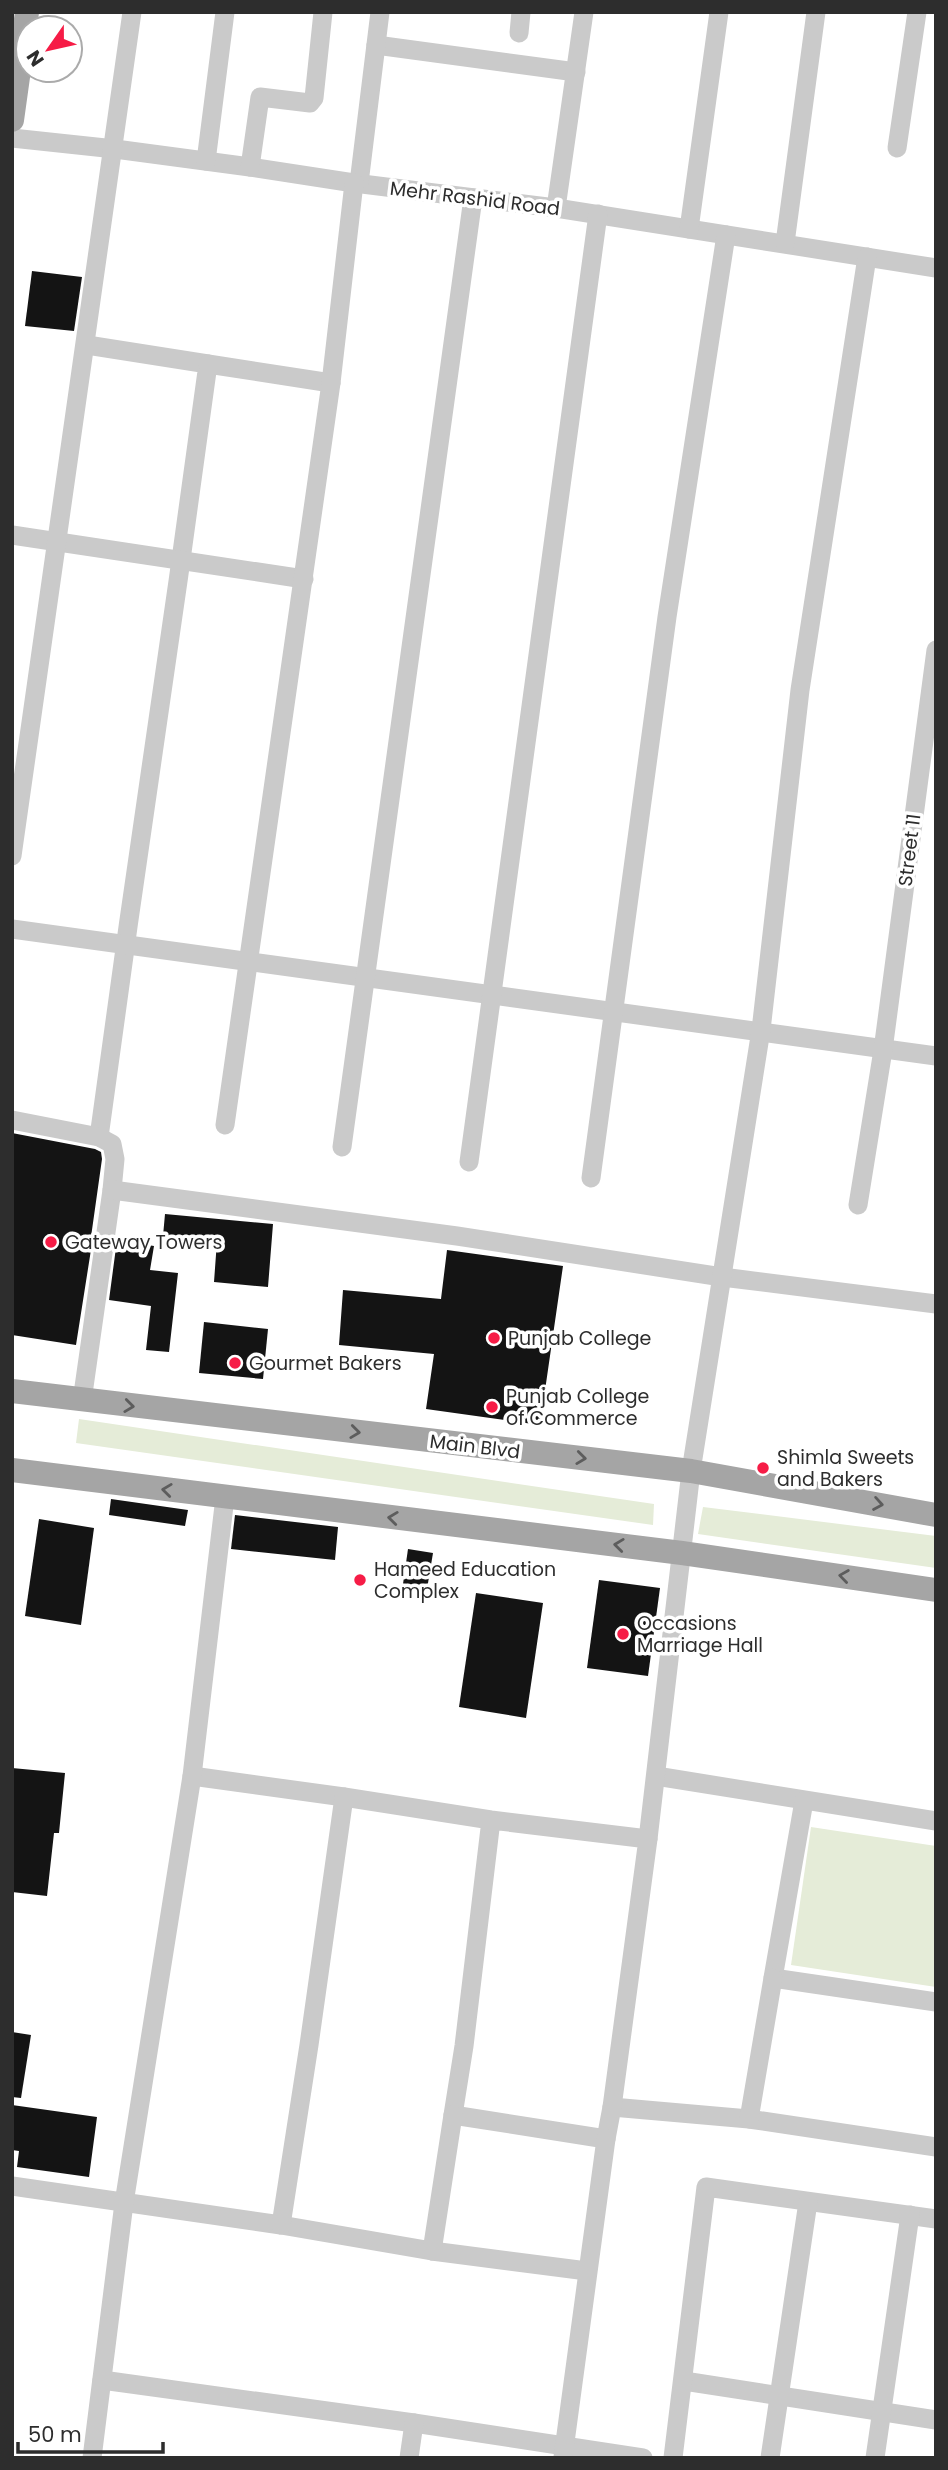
<svg xmlns="http://www.w3.org/2000/svg" width="948" height="2470" font-family="Poppins,sans-serif">
<rect width="100%" height="100%" fill="#fff"/>
<!-- green -->
<g fill="#e5ecd8">
<path d="M79 1419 654 1504 653 1525 76 1443Z"/>
<path d="M703 1507 936 1536V1568L698 1534Z"/>
<path d="M811 1827 936 1846V1987L791 1965Z"/>
</g>
<!-- building -->
<g fill="#141414">
<path d="M32 271 82 277 74 331 25 326Z"/>
<path d="M12 1133 95 1149 101 1152 102 1159 91 1237H93L76 1345 12 1335Z"/>
<path d="M165 1214 273 1224 268 1287 214 1282 217 1241 163 1236Z"/>
<path d="M117 1240 154 1246 150 1270 178 1273 169 1352 146 1350 151 1306 109 1300Z"/>
<path d="M447 1250 563 1266 540 1425 426 1409 434 1354 339 1345 343 1290 441 1299Z"/>
<path d="M204 1322 268 1329 263 1379 199 1373Z"/>
<path d="M111 1499 188 1510 185 1526 109 1515Z"/>
<path d="M235 1515 338 1527 335 1560 231 1549Z"/>
<path d="M39 1519 94 1528 81 1625 25 1616Z"/>
<path d="M408 1549 433 1553 426 1595 402 1591Z"/>
<path d="M599 1580 660 1588 648 1676 587 1668Z"/>
<path d="M476 1593 543 1603 526 1718 459 1707Z"/>
<path d="M12 1768 65 1773 59 1833H54L47 1896 12 1892Z"/>
<path d="M12 2032 31 2035 21 2098 12 2097Z"/>
<path d="M12 2105 97 2117 89 2177 17 2167 19 2151 12 2150Z"/>
</g>
<g fill="none" stroke-linecap="round" stroke-linejoin="round">
<!-- minor -->
<g stroke="#cacaca" stroke-width="19">
<path d="M519 33 521 12"/>
<path d="M376 45 576 72"/>
<path d="M12 138 115 149 250 167 354 183 556 208 936 268"/>
<path d="M897 148 917 12"/>
<path d="M206 161 225 12"/>
<path d="M250 167 260 97 310 103 314 98 323 12"/>
<path d="M359 183 380 12"/>
<path d="M556 208 584 12"/>
<path d="M689 229 719 12"/>
<path d="M785 243 816 12"/>
<path d="M87 345 208 364C174 622 133 879 99 1137"/>
<path d="M208 364 331 383"/>
<path d="M12 535 304 579"/>
<path d="M12 856 132 12"/>
<path d="M12 929 936 1056"/>
<path d="M12 1120 99 1137 112 1144 115 1159 112 1190 82 1401"/>
<path d="M225 1125 331 383 354 183"/>
<path d="M342 1147 473 198"/>
<path d="M469 1162 598 214"/>
<path d="M591 1178 667 617 726 235"/>
<path d="M112 1190 457 1236 722 1277 936 1304"/>
<path d="M858 1205 883 1050 936 650"/>
<path d="M192 1776 344 1797"/>
<path d="M656 1776 936 1821"/>
<path d="M804 1801 773 1978 936 2002"/>
<path d="M648 1839 691 1471 761 1030 800 690 867 257"/>
<path d="M612 2107 749 2119 936 2147"/>
<path d="M749 2119 773 1978"/>
<path d="M12 2186 281 2225 432 2251 587 2271"/>
<path d="M281 2225 309 2045 344 1797 491 1820 648 1839 612 2107 606 2139 453 2115 464 2046 491 1820"/>
<path d="M432 2251 453 2115"/>
<path d="M102 2380 414 2423 643 2458"/>
<path d="M684 2381 936 2420"/>
<path d="M563 2457 606 2139"/>
<path d="M92 2458 124 2203 192 1776 225 1497"/>
<path d="M409 2458 414 2423"/>
<path d="M673 2458 706 2187 936 2219"/>
<path d="M770 2458 808 2202"/>
<path d="M875 2458 910 2215"/>
</g>
<!-- major -->
<g stroke="#a5a5a5" stroke-width="24">
<path d="M12 120 27 12"/>
<path d="M12 1391 691 1471 936 1515"/>
<path d="M12 1470 682 1553 936 1590"/>
</g>
</g>
<!-- one-way arrows -->
<defs><path id="oneway-chevron" d="M-2-3.5L2.5 0L-2 3.5" fill="none" stroke-width="1.6" stroke-linecap="round" stroke-linejoin="round" transform="scale(1.75)"/></defs>
<g stroke="#5d5d5d">
<use href="#oneway-chevron" transform="translate(129 1406) rotate(7)"/>
<use href="#oneway-chevron" transform="translate(355 1432) rotate(7)"/>
<use href="#oneway-chevron" transform="translate(581 1458) rotate(7)"/>
<use href="#oneway-chevron" transform="translate(167 1490) rotate(-173)"/>
<use href="#oneway-chevron" transform="translate(878 1504) rotate(10)"/>
<use href="#oneway-chevron" transform="translate(393 1518) rotate(-173)"/>
<use href="#oneway-chevron" transform="translate(619 1545) rotate(-173)"/>
<use href="#oneway-chevron" transform="translate(844 1576) rotate(-172)"/>
</g>
<!-- markers -->
<g fill="#f61c46" stroke="#fff" stroke-width="2.5">
<circle cx="51" cy="1242" r="7"/>
<circle cx="494" cy="1338" r="7"/>
<circle cx="235" cy="1363" r="7"/>
<circle cx="492" cy="1407" r="7"/>
<circle cx="763" cy="1468" r="7"/>
<circle cx="360" cy="1580" r="7"/>
<circle cx="623" cy="1634" r="7"/>
</g>
<g text-anchor="middle" stroke-width="7" stroke-linejoin="round" paint-order="stroke">
<!-- street labels -->
<g font-size="19" fill="#2d2d2d" stroke="#fff">
<text transform="translate(475 198) rotate(7)" y="7">Mehr Rashid Road</text>
<text transform="translate(909 850) rotate(-83)" y="7">Street 11</text>
<text transform="translate(475 1446) rotate(7)" y="7">Main Blvd</text>
</g>
<!-- poi labels -->
<g font-size="19" fill="#2d2d2d" stroke="#fff" text-anchor="start">
<text x="65" y="1249">Gateway Towers</text>
<text x="508" y="1345">Punjab College</text>
<text x="249" y="1370">Gourmet Bakers</text>
<text x="506" y="1403">Punjab College<tspan x="506" dy="22">of Commerce</tspan></text>
<text x="777" y="1464">Shimla Sweets<tspan x="777" dy="22">and Bakers</tspan></text>
<text x="374" y="1576">Hameed Education<tspan x="374" dy="22">Complex</tspan></text>
<text x="637" y="1630">Occasions<tspan x="637" dy="22">Marriage Hall</tspan></text>
</g>
</g>
<!-- border -->
<rect width="948" height="2470" fill="none" stroke="#2d2d2d" stroke-width="28"/>
<!-- north arrow -->
<g transform="translate(49 49) rotate(236)"><circle r="33" fill="#ffffff" stroke="#ababab" stroke-width="2"/>
<path d="M0-5L12 26L0 18L-12 26Z" fill="#f61c46"/>
<text y="-10" font-size="19" font-weight="bold" text-anchor="middle" fill="#2d2d2d">N</text>
</g>
<!-- scale -->
<path d="M18 2442v10h145v-10" fill="none" stroke="#2d2d2d" stroke-width="3.5"/>
<text x="28" y="2442" font-size="21" fill="#2d2d2d" stroke="#ffffff" stroke-width="5" paint-order="stroke">50 m</text>
</svg>
